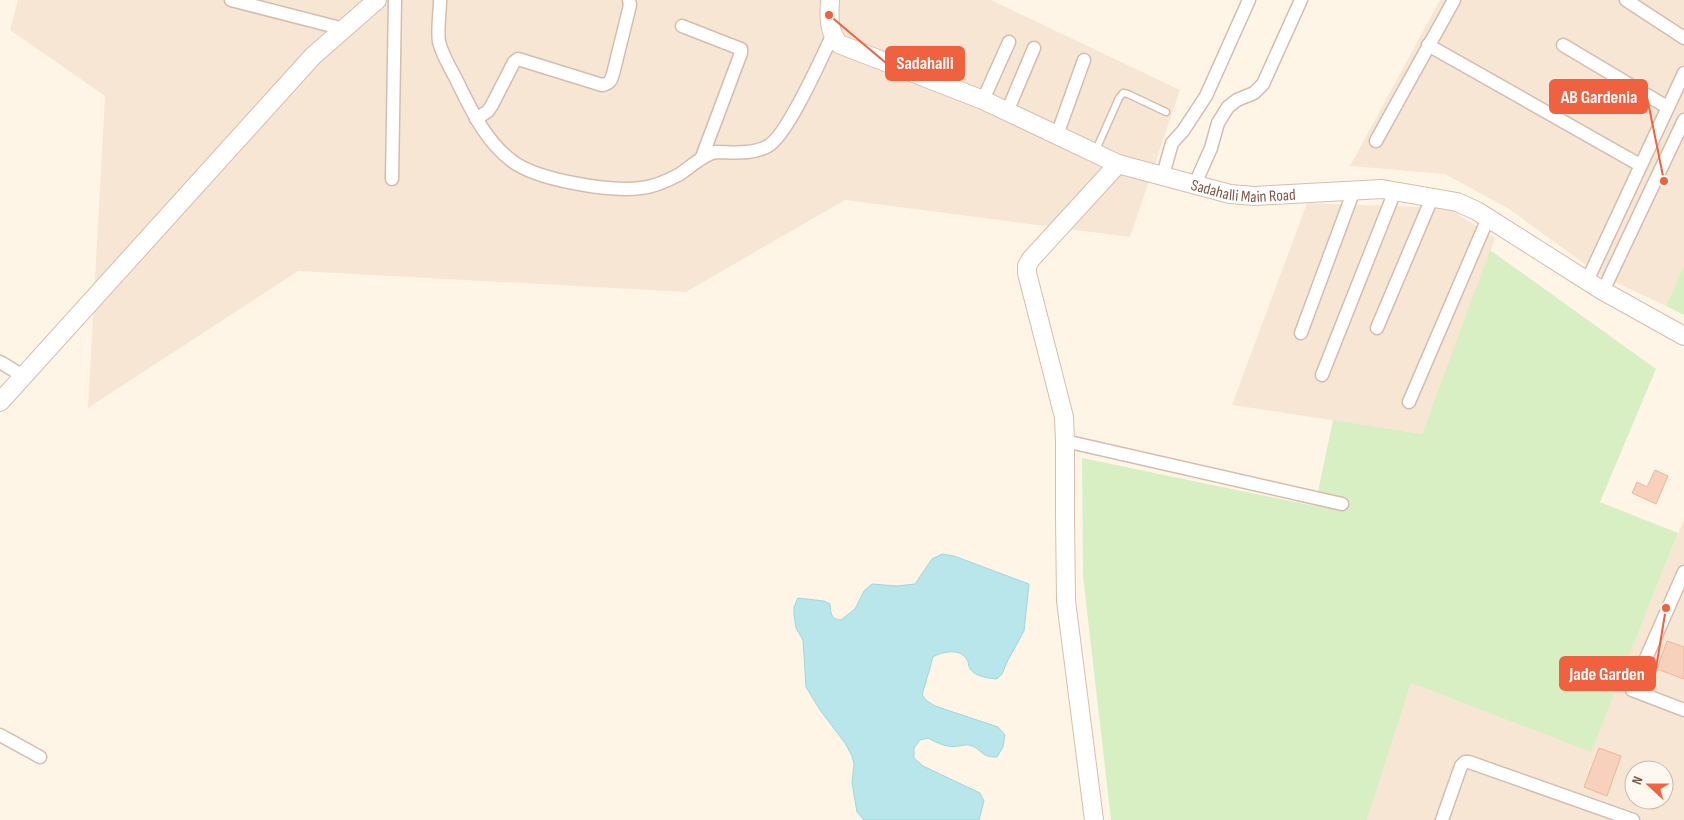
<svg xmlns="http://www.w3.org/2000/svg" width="1684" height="820" font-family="'Sofia Sans Condensed',sans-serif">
<rect width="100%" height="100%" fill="#fff5e7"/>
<!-- residential -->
<g fill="#f7e6d4" fill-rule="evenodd">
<path d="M18 0H991L1180 90 1130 237 845 200 686 292 298 271 88 408 105 96 10 30Z"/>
<path d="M1440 0H1684V265L1666 306 1600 275 1509 209 1445 174 1350 166Z"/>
<path d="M1307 203 1448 208 1495 238 1422 434 1232 405Z"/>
<path d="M1684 519V820H1367L1411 683 1591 751ZM1634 770H1664V800H1634Z"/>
</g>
<!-- green -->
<g fill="#d7efc3">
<path d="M1490 250 1656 369 1600 502 1678 533 1591 752 1411 683 1367 820H1111L1083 576 1082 458 1315 506 1333 420 1422 434Z"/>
<path d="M1684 265V315L1666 306Z"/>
</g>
<!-- water -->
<path fill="#b8e6eb" stroke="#9dd7de" d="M942 554 954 556 1029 584 1024 631 1008 660 1002 674 997 679C988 678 976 677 970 669 968 666 969 661 966 658 959 648 941 652 933 657L922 695 927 701 935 706 998 727 1005 735 1003 747 997 757C980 758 982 748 969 745 965 744 963 746 958 746 947 748 937 743 928 738L920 740 914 748V758L923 766 980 793 984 801 979 820H864L857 812 852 783 854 764 852 756 845 743 820 710 806 687 803 640 796 628 794 615V607L798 598 824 601 830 604C831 613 830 619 841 620L855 609 864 591 872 584 897 586 915 584 932 559Z"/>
<!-- building -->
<g fill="#f7d1bb" stroke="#ecb69a">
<path d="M1655 470 1668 476 1656 504 1632 493 1637 482 1647 487Z"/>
<path d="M1667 641 1684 647V679L1657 669Z"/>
<path d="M1599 748 1621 756 1607 796 1584 787Z"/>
</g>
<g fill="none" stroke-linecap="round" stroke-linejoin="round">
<defs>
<path id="lane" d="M1095 152 1119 98 1123 93 1128 94 1166 112"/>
<g id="street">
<path d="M231 0 344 29"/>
<path d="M440 0C440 13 437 29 439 42 442 54 449 66 455 77 470 107 484 140 512 161 537 180 609 192 641 188 653 187 669 180 680 174 692 166 701 156 715 152 732 152 752 155 768 146 787 136 821 59 832 36"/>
<path d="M1626 0 1684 38"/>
<path d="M682 26 741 49V53L702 157"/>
<path d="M1428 45 1640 165"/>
<path d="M1563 45 1667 107"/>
<path d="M983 100 1009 42"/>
<path d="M1007 112 1034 48"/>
<path d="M476 119 488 111 492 105 514 62 518 59 602 85C609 84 611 81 613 74L630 5 629 0"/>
<path d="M1057 135 1084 60"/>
<path d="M1376 141 1454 0"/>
<path d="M1163 175 1172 143 1183 131 1206 96 1249 0"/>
<path d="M392 179 395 0"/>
<path d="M1195 184 1211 148 1218 123 1228 107 1237 100 1254 93 1263 84 1301 0"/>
<path d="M1587 281 1684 73"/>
<path d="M1603 291 1684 120"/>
<path d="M1377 328 1432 198"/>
<path d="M1301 333 1354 190"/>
<path d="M0 362 23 376"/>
<path d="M1322 375 1395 191"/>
<path d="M1409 402 1488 218"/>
<path d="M1065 441 1342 504"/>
<path d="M1684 572 1632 690 1684 710"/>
<path d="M0 735 40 757"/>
<path d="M1442 820 1461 766 1465 762H1469L1633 820"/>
</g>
<g id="secondary">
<path id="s1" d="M830 0C829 16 828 31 839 44L983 100 1118 164 1230 194 1254 196 1382 189 1457 202 1477 211 1603 291 1684 336"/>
<path d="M0 402 313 56 377 0"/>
<path d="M1094 820 1066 601 1065 516V441L1064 417 1027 273V266L1031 259 1118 164"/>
</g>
</defs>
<!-- lane casing -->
<use href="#lane" stroke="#d5bdae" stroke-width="9"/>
<!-- street casing -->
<use href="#street" stroke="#d5bdae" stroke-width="15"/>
<!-- secondary casing -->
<use href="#secondary" stroke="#d9bdaa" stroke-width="20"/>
<!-- lane -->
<use href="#lane" stroke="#fff" stroke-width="6"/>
<!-- street -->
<use href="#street" stroke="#fff" stroke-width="12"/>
<!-- secondary -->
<use href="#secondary" stroke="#fff" stroke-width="18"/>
</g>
<g text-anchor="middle" stroke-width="4.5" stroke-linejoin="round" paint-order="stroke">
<!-- street labels -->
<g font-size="16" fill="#7c5847" stroke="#fff8f0">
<text dy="6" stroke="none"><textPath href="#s1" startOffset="479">Sadahalli Main Road</textPath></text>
</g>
</g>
<!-- callouts -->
<path fill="none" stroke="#ef613f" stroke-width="2" d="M829 15L886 63M1664 181L1647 97M1666 608L1655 674"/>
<g fill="#ef613f" stroke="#fff8f0" stroke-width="2">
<circle cx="829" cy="15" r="5"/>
<circle cx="1664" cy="181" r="5"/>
<circle cx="1666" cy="608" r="5"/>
</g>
<g fill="#ef613f" stroke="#ef613f" stroke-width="2">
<rect x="886" y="47" width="78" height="33" rx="5"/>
<rect x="1550" y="80" width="97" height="33" rx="5"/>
<rect x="1560" y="657" width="95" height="33" rx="5"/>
</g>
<g font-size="18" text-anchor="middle" font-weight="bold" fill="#fff">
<text x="925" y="69">Sadahalli</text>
<text x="1599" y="103">AB Gardenia</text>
<text x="1607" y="680">Jade Garden</text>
</g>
<!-- north arrow -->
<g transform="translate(1649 785) rotate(291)"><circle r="24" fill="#fff8f0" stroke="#cbb8ac"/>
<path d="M0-4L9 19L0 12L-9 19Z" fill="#f5613f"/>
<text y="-8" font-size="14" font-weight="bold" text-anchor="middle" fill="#7c5847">N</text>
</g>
</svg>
